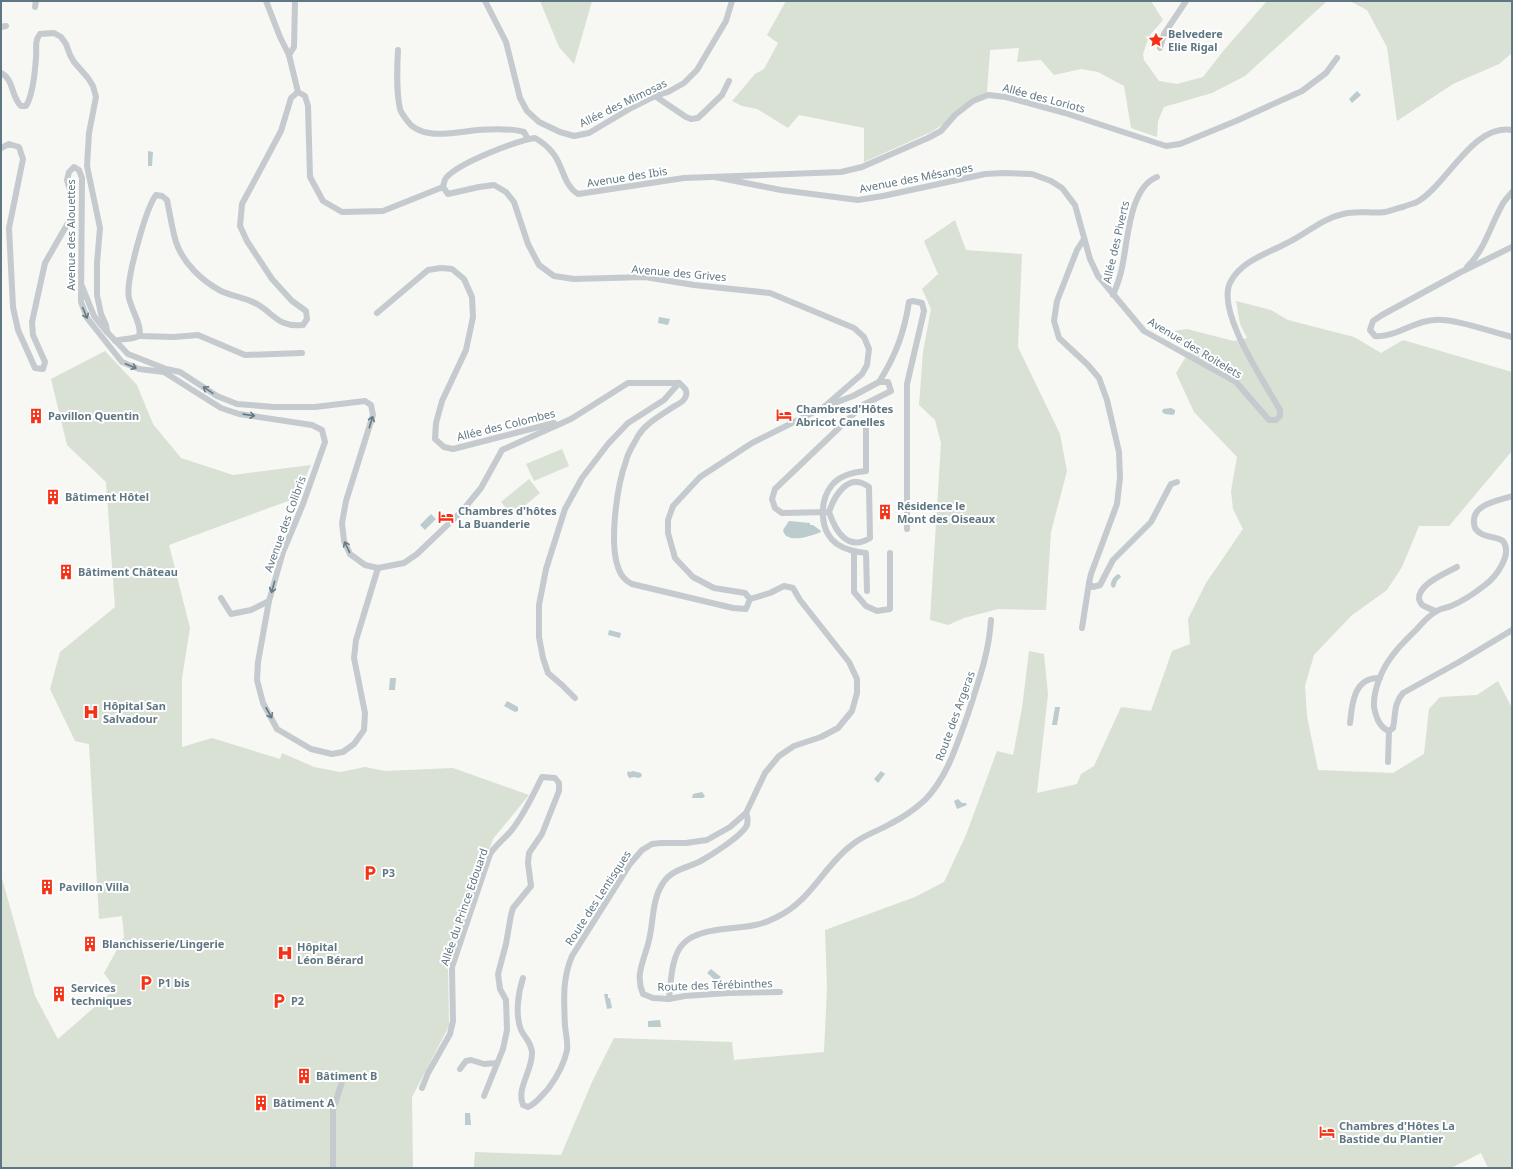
<svg xmlns="http://www.w3.org/2000/svg" width="1513" height="1169" font-family="'Noto Sans',sans-serif">
<rect width="100%" height="100%" fill="#f7f7f4"/>
<!-- green -->
<g fill="#d9e0d4">
<path d="M540 1H592L574 64 559 47Z"/>
<path d="M786 1H1151L1163 20 1149 36 1143 54 1144 60 1159 81 1177 84 1203 77 1224 50 1267 1H1327L1245 76 1212 93 1164 107 1158 121 1157 137 1131 128 1124 86 1098 72 1081 69 1054 75 1041 60 1017 62 1019 48 990 50 987 92 958 115 931 132 864 162V128L799 115 788 128 757 109 742 106 732 101 755 74 764 69 778 43 767 35Z"/>
<path d="M1350 1H1512V53L1499 64 1453 84 1397 121 1387 47 1367 10Z"/>
<path d="M955 220 966 250 1022 254 1018 347 1060 434 1067 471 1051 532 1046 610 998 609 964 618 948 625 930 620 941 443 935 420 919 405 923 352 931 309 922 289 938 274 924 241Z"/>
<path d="M1236 301 1271 310 1288 320 1354 337 1381 353 1403 340 1512 372V451L1449 526H1419L1402 567 1387 590 1351 616 1314 655 1305 686 1307 716 1318 770 1393 773 1424 754 1429 709 1440 697 1477 695 1498 681 1512 708V1168H1488L1481 1153 1451 1168H474L475 1152 561 1155 592 1082 614 1038 732 1042 734 1060 824 1052 827 988 825 930 915 897 944 882 966 835 997 751 1013 755 1022 708 1029 651 1044 654 1048 694 1037 793 1077 784 1081 774 1094 766 1121 707 1151 711 1172 651 1190 644 1188 619 1206 583 1243 529 1233 509 1231 491 1237 457 1194 412 1176 373 1190 350 1159 333 1187 329 1234 341 1247 338 1240 324Z"/>
<path d="M105 351 137 385 153 424 181 458 233 475 311 465 296 498 169 545 190 628 182 678V747L212 738 280 759 282 753 314 767 340 772 365 767 385 771 453 768 529 795 493 839 448 966 449 1026 412 1097 413 1168H1V875L35 996 58 1039 115 989 104 973 124 937 122 916 99 919 89 744 75 741 50 689 60 652 115 607 106 482 67 445 51 379Z"/>
<path d="M562 449 569 466 534 481 526 464Z"/>
<path d="M529 479 540 493 512 516 501 502Z"/>
</g>
<!-- water -->
<g fill="#bccbce">
<path d="M1357 91 1361 95 1352 103 1349 99Z"/>
<path d="M148 151 153 152 152 166H148Z"/>
<path d="M659 317 670 319 668 325 658 323Z"/>
<path d="M1171 408 1175 410V413L1173 415 1165 414 1162 412 1163 409Z"/>
<path d="M431 514 436 519 425 530 420 525Z"/>
<path d="M789 521 810 523V525H813L821 531V532C811 536 786 545 783 530Z"/>
<path d="M1118 574 1120 575 1121 577 1117 581 1115 587 1113 588 1111 586C1110 582 1114 576 1118 574Z"/>
<path d="M609 630 621 633 620 638 608 635Z"/>
<path d="M390 678H396L395 690H389Z"/>
<path d="M507 701 518 707V711L515 712 504 706Z"/>
<path d="M1055 707H1060L1057 725H1052Z"/>
<path d="M628 771 630 772 633 771 641 773 642 776 639 778 634 777 629 778 627 774Z"/>
<path d="M881 771 885 774 878 783 874 779Z"/>
<path d="M702 792 705 796 703 798H692L693 794Z"/>
<path d="M958 799 962 803H966L967 805 957 809 954 801Z"/>
<path d="M711 969 721 977 716 981 707 973Z"/>
<path d="M604 994H608V998H610L612 1008 607 1009Z"/>
<path d="M660 1020 661 1027H648V1021Z"/>
<path d="M465 1113H470L471 1125H465Z"/>
</g>
<g fill="none" stroke-linecap="round" stroke-linejoin="round">
<!-- street -->
<g stroke="#c4cacd" stroke-width="6">
<path d="M266 1 280 37 289 55 298 92"/>
<path d="M485 1 506 42 520 98 527 111 539 122 560 132 574 136 589 133 631 108 655 96 668 92 684 83 697 70 707 53 726 21 732 1"/>
<path d="M35 7 36 1"/>
<path d="M1 27 6 26"/>
<path d="M1160 48 1164 34 1186 1"/>
<path d="M398 50C397 69 396 90 400 109 401 113 404 116 406 119 420 142 456 132 478 130 493 129 510 128 524 132L528 139"/>
<path d="M289 55 294 47 295 1"/>
<path d="M1 73C14 79 11 97 21 106H26C33 95 35 72 36 58 37 48 34 42 40 34L54 33 61 37 66 44 70 55 74 62 88 78 93 86 96 97 89 133 87 166 100 228 97 263V295L101 314 106 325 107 332"/>
<path d="M655 96 686 117 691 119 698 118 722 95 729 81"/>
<path d="M1 148 9 144 19 147 23 159 9 228 13 307 18 330 35 368 43 369 45 362 33 335 32 322 45 263 72 216 71 193 67 180 69 172 74 167 79 170 82 178 81 302 87 318 122 362 139 369 164 372 221 408 239 414 312 425 322 430 325 442 303 504 283 552 269 601 258 662 257 680 263 703 277 729 311 749 332 754 343 752 354 744 364 730 365 713 354 658 356 640 378 568"/>
<path d="M715 177 781 190 858 200 883 196 985 174 1004 173 1032 174 1051 181 1062 188 1075 205 1090 259 1098 276 1144 331 1236 382 1269 420H1276L1280 416V410C1265 383 1214 309 1231 281 1242 261 1266 254 1285 244 1305 235 1321 219 1343 214 1357 210 1372 214 1385 212 1391 211 1397 208 1403 207 1407 205 1413 204 1417 202 1447 185 1473 123 1512 130"/>
<path d="M443 187 448 194 479 187 494 185 506 192 514 202 528 244 539 265 554 276 574 279 645 277 694 285 770 293 854 328 864 337 869 349 867 365 862 374 824 407 752 443 700 477 673 506 668 520V533L675 558 693 577 714 588 745 593 750 599 746 609 733 608 632 584C628 582 624 579 621 574 607 550 617 486 626 461 628 452 634 444 638 436 646 423 660 416 673 407 677 405 683 402 685 398 689 391 684 387 679 383"/>
<path d="M443 187C444 184 444 180 446 178 458 163 516 141 535 138 542 142 547 146 552 152 563 164 563 185 578 194L684 178 841 172 862 167 928 138 941 131 955 115 973 101 988 95 1006 97 1065 113 1166 146 1180 144 1236 121 1302 91 1326 73 1337 58"/>
<path d="M1084 239 1077 250 1057 301 1054 321 1059 338 1088 365 1099 378 1107 400 1119 452 1120 478 1117 504 1091 574 1089 583 1093 587 1100 585 1113 560 1151 522 1171 484 1177 482"/>
<path d="M1512 247 1461 272 1382 315 1373 321 1370 330 1375 336C1395 338 1413 321 1434 320 1454 318 1491 332 1512 337"/>
<path d="M1467 267C1484 251 1490 227 1501 207 1503 202 1508 197 1512 192"/>
<path d="M82 286 94 316 107 332 128 354 166 369 180 372 217 396 237 404 274 407H315L365 401 371 405 373 415 346 501 342 523 344 541 350 554 365 565 378 568 404 563 417 554 463 510 481 488 502 450 571 419 628 383H679"/>
<path d="M1113 295C1116 288 1119 280 1121 272 1128 245 1128 188 1157 177"/>
<path d="M377 313 428 270 441 268 452 269 464 279 472 297 473 317 466 350 442 401 436 423 435 439 444 447 453 449 554 423"/>
<path d="M139 336C143 327 131 309 129 298 125 282 146 208 156 195L162 196 167 200C170 214 172 229 176 242 183 263 202 281 221 291 231 296 244 297 255 303 274 313 278 328 303 325L307 319 306 311 292 301 272 279 247 241 240 226 242 204 281 131 291 98 298 92 305 96 308 106 310 177 323 201 342 212 383 211 443 187"/>
<path d="M139 336 174 337 198 335 245 355 302 353"/>
<path d="M115 341C123 338 131 340 139 336"/>
<path d="M879 382C896 355 904 333 909 302L913 301 922 303 924 311 907 384V529"/>
<path d="M866 428V471C855 472 840 475 832 485 819 501 819 531 837 544 846 550 856 552 866 553L867 591"/>
<path d="M1512 496C1498 501 1472 504 1474 523 1474 528 1476 530 1480 533 1487 538 1496 536 1503 541 1513 554 1496 577 1485 585 1475 593 1463 601 1451 606 1447 608 1441 608 1437 611 1430 615 1422 623 1417 629 1408 638 1399 646 1392 656 1382 669 1373 690 1374 707 1376 717 1379 727 1389 731L1393 728C1396 714 1393 705 1403 693L1459 662 1512 630"/>
<path d="M829 512C835 494 849 472 869 487L870 538C847 552 835 530 829 512L782 513 775 508 772 499 775 489 863 405 891 391 888 382H879L853 396 832 404"/>
<path d="M854 552V592L866 606 877 611 890 609V553"/>
<path d="M221 598 231 614 251 610 269 601"/>
<path d="M1436 611C1433 610 1428 608 1424 606 1421 605 1420 602 1419 599 1418 584 1446 573 1457 567"/>
<path d="M1082 628 1089 583"/>
<path d="M575 698 562 685 548 673 543 658 539 637V605L546 569 565 509 582 478 608 444 628 423 664 400 679 383"/>
<path d="M1350 723C1352 703 1354 677 1380 678"/>
<path d="M1388 762 1389 731"/>
<path d="M746 813C748 817 748 820 747 825 742 836 710 856 699 862 686 868 671 870 663 883 651 901 654 924 648 944 643 963 635 975 643 994L653 998 669 999 685 996 728 993 780 992"/>
<path d="M523 978C518 993 515 1015 521 1030 525 1038 531 1042 532 1052 533 1070 516 1088 523 1105L528 1107C536 1104 542 1095 548 1089 557 1077 564 1065 567 1050 568 1043 566 1034 565 1026 564 1002 562 979 572 956L630 864 642 850 652 844 661 843H686L707 840 730 827 746 813 765 773 779 756 794 746 821 737 838 728 852 711 857 693V679L849 662 800 600 793 588 784 586 770 593 750 599"/>
<path d="M669 999C671 983 671 956 683 944 698 927 734 930 755 925 762 924 771 920 777 917 812 900 824 865 853 844 864 835 878 831 890 824 902 818 915 809 925 800 948 776 957 744 968 714 978 683 989 653 991 620"/>
<path d="M460 1069 466 1061 471 1060 484 1064 497 1063"/>
<path d="M422 1088 428 1073 450 1034 453 1021 452 967 490 854C496 845 504 839 511 831 524 815 533 795 542 777L555 778 559 783V791L542 834 529 853 528 863 531 886 513 908 511 915 506 944 498 974 500 989 506 1000 507 1030 503 1049 484 1096"/>
<path d="M333 1168V1110L342 1082"/>
</g>
</g>
<!-- one-way arrows -->
<defs><path id="oneway-shaft" d="M-6 0H5M1.5-3L5.5 0L1.5 3" fill="none" stroke-width="1.6" stroke-linecap="round" stroke-linejoin="round"/></defs>
<g stroke="#647b86">
<use href="#oneway-shaft" transform="translate(85 313) rotate(67)"/>
<use href="#oneway-shaft" transform="translate(131 366) rotate(23)"/>
<use href="#oneway-shaft" transform="translate(208 390) rotate(-146)"/>
<use href="#oneway-shaft" transform="translate(249 415) rotate(8)"/>
<use href="#oneway-shaft" transform="translate(371 422) rotate(-73)"/>
<use href="#oneway-shaft" transform="translate(347 547) rotate(-115)"/>
<use href="#oneway-shaft" transform="translate(273 587) rotate(106)"/>
<use href="#oneway-shaft" transform="translate(269 713) rotate(61)"/>
</g>
<!-- icons -->
<defs>
<symbol id="sight-bare" viewBox="-9 -9 18 18"><path d="M0-6L1.8-2.2L6-1.7L2.9 1.2L3.7 5.4L0 3.3L-3.7 5.4L-2.9 1.2L-6-1.7L-1.8-2.2Z" fill="#f53116" stroke="#fff" stroke-width="2.5" paint-order="stroke"/></symbol>
<symbol id="hotel-bare" viewBox="-9 -9 18 18"><path d="M-6-4.5h1.5V1H6V5H4.5V3h-9V5H-6ZM-4 0a1.8 1.8 0 1 1 3.6 0ZM.5 0V-2.5h3Q6-2.5 6 0Z" fill="#f53116" stroke="#fff" stroke-width="2.5" paint-order="stroke"/></symbol>
<symbol id="building-bare" viewBox="-9 -9 18 18"><path d="M-4-6H4V6H1V3H-1V6H-4ZM-2.5-4.3h1.7v1.8h-1.7ZM.8-4.3h1.7v1.8H.8ZM-2.5-1h1.7V.8h-1.7ZM.8-1h1.7V.8H.8Z" fill="#f53116" stroke="#fff" stroke-width="2.5" paint-order="stroke"/></symbol>
<symbol id="hospital-bare" viewBox="-9 -9 18 18"><path d="M-5-5h3v3.5h4V-5h3V5h-3V1.5h-4V5h-3Z" fill="#f53116" stroke="#fff" stroke-width="2.5" paint-order="stroke"/></symbol>
<symbol id="parking-bare" viewBox="-9 -9 18 18"><path d="M-3.5-5.5H1a3.5 3.5 0 0 1 0 7H-1V5.5H-3.5ZM-1-3.4V-.6H.8a1.4 1.4 0 0 0 0-2.8Z" fill="#f53116" stroke="#fff" stroke-width="2.5" paint-order="stroke"/></symbol>
</defs>
<g fill-rule="evenodd">
<use href="#sight-bare" x="1145" y="29" width="22" height="22"/>
<use href="#hotel-bare" x="773" y="404" width="22" height="22"/>
<use href="#building-bare" x="25" y="405" width="22" height="22"/>
<use href="#building-bare" x="42" y="486" width="22" height="22"/>
<use href="#building-bare" x="874" y="501" width="22" height="22"/>
<use href="#hotel-bare" x="435" y="506" width="22" height="22"/>
<use href="#building-bare" x="55" y="561" width="22" height="22"/>
<use href="#hospital-bare" x="80" y="701" width="22" height="22"/>
<use href="#parking-bare" x="359" y="862" width="22" height="22"/>
<use href="#building-bare" x="36" y="876" width="22" height="22"/>
<use href="#building-bare" x="79" y="933" width="22" height="22"/>
<use href="#hospital-bare" x="274" y="942" width="22" height="22"/>
<use href="#parking-bare" x="135" y="972" width="22" height="22"/>
<use href="#building-bare" x="48" y="983" width="22" height="22"/>
<use href="#parking-bare" x="268" y="990" width="22" height="22"/>
<use href="#building-bare" x="293" y="1065" width="22" height="22"/>
<use href="#building-bare" x="250" y="1092" width="22" height="22"/>
<use href="#hotel-bare" x="1316" y="1121" width="22" height="22"/>
</g>
<g text-anchor="middle" stroke-width="4" stroke-linejoin="round" paint-order="stroke">
<!-- poi labels -->
<g font-size="11" font-weight="bold" fill="#5f7782" stroke="#fff" text-anchor="start">
<text x="1168" y="38">Belvedere<tspan x="1168" dy="13">Elie Rigal</tspan></text>
<text x="796" y="413">Chambresd'Hôtes<tspan x="796" dy="13">Abricot Canelles</tspan></text>
<text x="48" y="420">Pavillon Quentin</text>
<text x="65" y="501">Bâtiment Hôtel</text>
<text x="897" y="510">Résidence le<tspan x="897" dy="13">Mont des Oiseaux</tspan></text>
<text x="458" y="515">Chambres d'hôtes<tspan x="458" dy="13">La Buanderie</tspan></text>
<text x="78" y="576">Bâtiment Château</text>
<text x="103" y="710">Hôpital San<tspan x="103" dy="13">Salvadour</tspan></text>
<text x="382" y="877">P3</text>
<text x="59" y="891">Pavillon Villa</text>
<text x="102" y="948">Blanchisserie/Lingerie</text>
<text x="297" y="951">Hôpital<tspan x="297" dy="13">Léon Bérard</tspan></text>
<text x="158" y="987">P1 bis</text>
<text x="71" y="992">Services<tspan x="71" dy="13">techniques</tspan></text>
<text x="291" y="1005">P2</text>
<text x="316" y="1080">Bâtiment B</text>
<text x="273" y="1107">Bâtiment A</text>
<text x="1339" y="1130">Chambres d'Hôtes La<tspan x="1339" dy="13">Bastide du Plantier</tspan></text>
</g>
<!-- street labels -->
<g font-size="11" fill="#5f7782" stroke="#fff">
<text transform="translate(1044 98) rotate(15)" y="4">Allée des Loriots</text>
<text transform="translate(623 103) rotate(-26)" y="4">Allée des Mimosas</text>
<text transform="translate(627 177) rotate(-9)" y="4">Avenue des Ibis</text>
<text transform="translate(916 178) rotate(-11)" y="4">Avenue des Mésanges</text>
<text transform="translate(71 235) rotate(-90)" y="4">Avenue des Alouettes</text>
<text transform="translate(1116 242) rotate(-77)" y="4">Allée des Piverts</text>
<text transform="translate(679 273) rotate(5)" y="4">Avenue des Grives</text>
<text transform="translate(1195 348) rotate(31)" y="4">Avenue des Roitelets</text>
<text transform="translate(506 425) rotate(-14)" y="4">Allée des Colombes</text>
<text transform="translate(285 524) rotate(-70)" y="4">Avenue des Colibris</text>
<text transform="translate(955 716) rotate(-70)" y="4">Route des Argeras</text>
<text transform="translate(598 898) rotate(-57)" y="4">Route des Lentisques</text>
<text transform="translate(464 907) rotate(-71)" y="4">Allée du Prince Edouard</text>
<text transform="translate(715 985) rotate(-2)" y="4">Route des Térébinthes</text>
</g>
</g>
<!-- border -->
<rect width="1513" height="1169" fill="none" stroke="#5f7782" stroke-width="4"/>
</svg>
